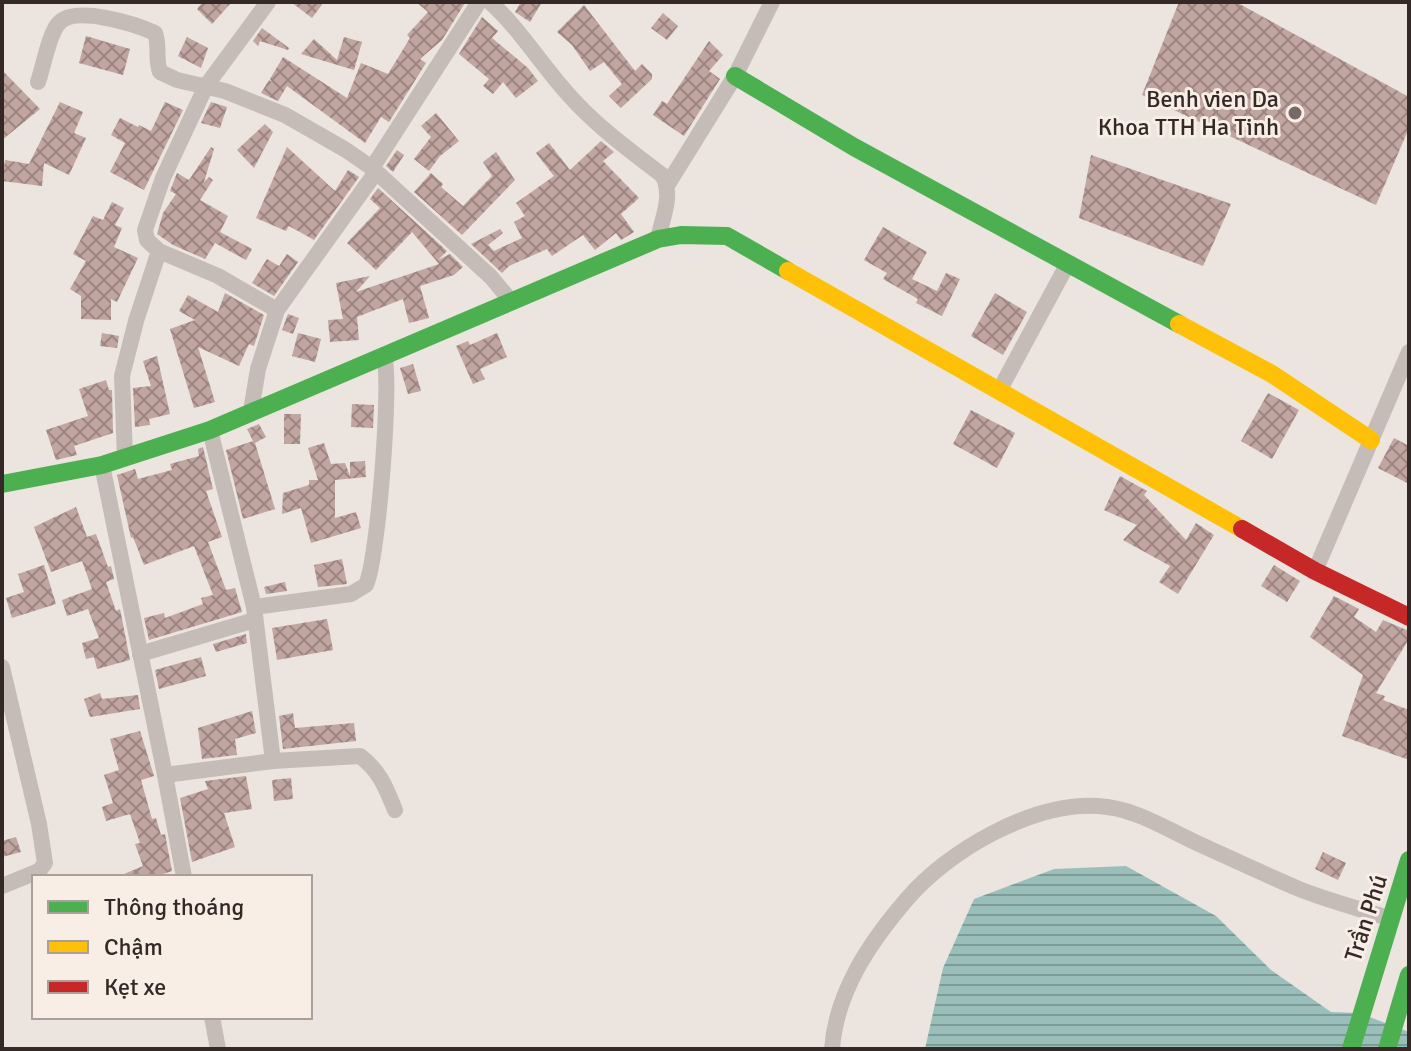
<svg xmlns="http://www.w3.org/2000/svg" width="1411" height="1051" font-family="Signika,sans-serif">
<defs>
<pattern id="water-rules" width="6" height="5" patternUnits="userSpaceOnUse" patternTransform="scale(2)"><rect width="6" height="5" fill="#9abfba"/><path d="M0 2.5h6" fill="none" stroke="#7e9b97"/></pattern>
<pattern id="building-cross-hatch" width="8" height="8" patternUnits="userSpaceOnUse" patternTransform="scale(2)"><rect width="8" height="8" fill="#c0a5a0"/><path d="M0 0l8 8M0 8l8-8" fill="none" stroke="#9d8682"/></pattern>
</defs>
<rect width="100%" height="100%" fill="#ebe4df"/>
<!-- water -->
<path fill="url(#water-rules)" d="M1126 866 1216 916 1271 970 1331 1012 1359 1013 1409 1032V1049H925L943 968 974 899 1054 869Z"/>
<!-- building -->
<g fill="url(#building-cross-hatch)">
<path d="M203 2H232L212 24 197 9Z"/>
<path d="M291 2H324L312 18Z"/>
<path d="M416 2 465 3 442 40 420 59 426 63 389 122 381 117 365 143 287 86 278 101 261 93 269 80 272 82 270 79 283 57 347 98 361 63 388 74 410 38 407 35 428 12Z"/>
<path d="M521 2H542L530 22 515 12Z"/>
<path d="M1179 2H1236L1409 97V128L1376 205 1142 95Z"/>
<path d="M584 5 635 71 642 64 652 74V79L621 108 609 96 622 84 604 62 590 71 572 45 557 32Z"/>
<path d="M663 13 678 26 667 40 651 28Z"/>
<path d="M482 17 498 31 492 38 528 68 538 81 516 98 503 82 493 94 483 86 489 79 459 54Z"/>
<path d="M262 28 289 48 288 50 260 41 258 46 253 41Z"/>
<path d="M86 36 130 49 123 75 79 63Z"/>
<path d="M187 37 208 48 201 68 178 56Z"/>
<path d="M344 37 362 42 354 70 301 54 314 39 337 60Z"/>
<path d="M709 41 723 55 709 71 720 79 684 136 653 115 662 101 667 104Z"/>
<path d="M2 70 40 109 2 140Z"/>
<path d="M60 102 83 112 74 133 86 138 69 175 44 163 42 186 2 181 5 160 29 164Z"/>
<path d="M165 102 183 110 144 190 110 172 125 143 111 135 120 118 138 127 139 125 151 131Z"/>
<path d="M211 102 227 107 220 128 201 123Z"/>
<path d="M436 113 459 141 440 156 429 171 414 159 431 137 421 126Z"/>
<path d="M265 124 273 132 254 168 237 150Z"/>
<path d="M601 141 614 152 603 161 639 198 621 214 634 232 621 240 616 233 595 250 583 235 552 256 547 249 509 266 502 273 471 244 500 229 503 233 488 245 494 251 522 238 514 222 525 216 516 203 554 176 536 153 549 143 570 170Z"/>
<path d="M211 147 214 149 204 182 209 177 213 180 200 200 228 216 220 232 252 249 246 260 215 243 205 259 173 245 157 234 163 213 176 194 170 191 177 173 189 180Z"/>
<path d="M287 147 335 191 348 170 359 177 314 240 289 226 286 231 256 218Z"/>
<path d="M397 150 404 155 393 172 386 166Z"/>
<path d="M496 152 515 180 462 235 414 192 431 173 443 184 441 187 463 206 492 176 483 162Z"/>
<path d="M1091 155 1231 204 1203 266 1079 218Z"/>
<path d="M378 188 447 251 438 260 450 254 463 267 454 275 420 286 429 318 409 323 403 299 357 317 359 340 330 342 328 320 343 319 336 283 370 276 356 292 439 264 412 232 376 270 347 243 380 208 370 199Z"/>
<path d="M112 202 124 208 115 225 122 228 114 247 138 258 117 302 111 299V320L81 319V296L70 289 86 261 73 254 93 216 103 220Z"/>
<path d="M883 227 927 252 912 279 937 291 946 273 960 279 942 316 916 303 918 299 883 279 887 273 864 260Z"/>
<path d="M287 254 298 262 274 296 252 283 267 259 279 266Z"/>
<path d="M225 293 264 315 254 346 249 344 239 366 198 347 215 402 194 408 170 329 195 320 179 311 188 295 218 312Z"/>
<path d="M995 293 1027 312 1003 355 971 336Z"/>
<path d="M288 314 299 318 293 334 282 330Z"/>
<path d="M102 333 119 336 117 348 100 346Z"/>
<path d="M298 333 321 339 315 362 292 356Z"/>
<path d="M497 333 507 357 480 369 485 379 473 384 456 346 468 341 470 345Z"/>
<path d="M157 356 170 414 149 419 150 425 135 427 133 388 151 386 143 361Z"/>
<path d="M413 364 421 391 408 394 400 368Z"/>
<path d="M106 380 109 390H112L113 433 74 446 77 455 56 460 46 430 88 416 79 389Z"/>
<path d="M1268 393 1299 410 1272 459 1241 441Z"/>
<path d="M352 404 374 405 373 428 351 427Z"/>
<path d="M971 410 1015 433 997 468 953 444Z"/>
<path d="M284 414H301L300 444H284Z"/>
<path d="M259 424 266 437 255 443 275 509 243 519 226 450 253 441 247 429Z"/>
<path d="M1394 438 1409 446V484L1378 468Z"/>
<path d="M324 443 331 464 345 463 350 476V462L365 461 366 477 335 480V518L356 512 361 528 311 543 301 508 282 514 283 493 309 485V480H318L308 448Z"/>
<path d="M203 447 213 489 206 491 222 537 208 542 226 590 235 588 242 612 149 640 144 618 164 613 165 618 203 604 201 598 213 595 194 546 144 565 133 537 131 538 117 475 135 469 138 479 172 470 170 464 199 456 198 449Z"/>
<path d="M1120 476 1147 491 1144 495 1186 540 1196 523 1214 535 1178 594 1159 582 1170 566 1123 540 1137 525 1104 510Z"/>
<path d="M76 507 87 537 96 534 108 567 111 566 114 579 106 582 116 611 120 609 130 660 97 669 94 657 86 659 82 643 99 638 88 609 67 616 62 600 92 589 82 561 51 572 34 527Z"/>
<path d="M342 559 347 584 318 587 314 565Z"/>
<path d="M44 565 56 604 12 618 6 598 24 592 18 574Z"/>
<path d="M1274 565 1300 581 1287 602 1261 586Z"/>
<path d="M285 582 287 591 266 594 264 587Z"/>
<path d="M1334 596 1359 609 1354 617 1376 632 1383 620 1409 631V639L1376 693 1385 696 1383 700 1409 710V760L1342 736 1363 675 1310 637Z"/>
<path d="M327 619 333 650 277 660 272 628Z"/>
<path d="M246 634 247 643 216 652 213 644Z"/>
<path d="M201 657 206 676 159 689 155 670Z"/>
<path d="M100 693 102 699 138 695 140 709 90 717 84 699Z"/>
<path d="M252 711 256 733 235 739 237 755 202 759 198 728Z"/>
<path d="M293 713 295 728 354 723 356 741 283 749 279 716Z"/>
<path d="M140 731 154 776 141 780 152 819 156 818 161 835 165 834 172 871 154 877H117L143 866 135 844 140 843 130 814 106 821 102 807 113 803 104 775 119 770 110 739Z"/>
<path d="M246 776 252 809 224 813 235 847 192 862 180 798 208 789 205 781Z"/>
<path d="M291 778 293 799 274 801 272 780Z"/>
<path d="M16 837 21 852 2 857V841Z"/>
<path d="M1323 852 1346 863 1338 880 1315 869Z"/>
</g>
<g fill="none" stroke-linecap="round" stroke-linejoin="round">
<!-- street -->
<g stroke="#c5bcb8" stroke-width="16">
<path d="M268 2 206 86 163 178 145 230 147 240 159 251 218 276 277 310"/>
<path d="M490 2C520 29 540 63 567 93 595 125 629 150 662 175 674 195 662 218 658 239"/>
<path d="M38 82C43 68 49 33 59 23 75 5 135 24 155 33 160 46 155 59 160 72L177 80 225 91 285 115 346 150 372 168 491 277 510 300"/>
<path d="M372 168 479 2"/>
<path d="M668 184 735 76 772 2"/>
<path d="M999 391 1067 265"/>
<path d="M251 411 258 369 277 310 376 172"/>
<path d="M210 430 254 607 273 761"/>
<path d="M125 458 122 376 136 321 159 251"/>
<path d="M102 465 165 775 273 761 360 756C380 771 386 788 395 810"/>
<path d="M1315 571 1409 352"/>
<path d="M254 607 351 594 366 585C378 559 392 381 384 355"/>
<path d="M140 654 255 620"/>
<path d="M2 667 39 824 45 863 39 871 2 886"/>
<path d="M165 775 184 877"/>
<path d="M212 1017 218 1049"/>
<path d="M832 1049C836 992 870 942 907 899 948 851 1032 802 1098 806 1135 808 1166 829 1199 844 1232 859 1266 875 1299 889 1329 901 1361 909 1391 919"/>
</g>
<!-- fast -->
<g stroke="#4caf50" stroke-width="18">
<path d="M735 76 854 147 1179 324"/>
<path d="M2 484 102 465 210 430 658 239 681 235 727 236 788 271"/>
<path d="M1351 1049 1409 860"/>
<path d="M1387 1049 1409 975"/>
</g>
<!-- slow -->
<g stroke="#ffc107" stroke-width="18">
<path d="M788 271 1242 529"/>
<path d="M1179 324 1272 374 1371 440"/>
</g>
<!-- jam -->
<path stroke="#c62828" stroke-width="18" d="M1242 529 1315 571 1409 617"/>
</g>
<!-- markers -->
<circle fill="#756a67" stroke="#f9eee6" stroke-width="3" cx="1295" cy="113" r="8"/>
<g text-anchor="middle" stroke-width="6" stroke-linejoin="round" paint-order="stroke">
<!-- poi labels -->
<g font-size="24" fill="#352927" stroke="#f9eee6" text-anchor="end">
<text x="1279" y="107">Benh vien Da<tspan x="1279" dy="28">Khoa TTH Ha Tinh</tspan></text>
</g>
<!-- street labels -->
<g font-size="24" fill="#352927" stroke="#f9eee6">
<text transform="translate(1366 918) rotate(-72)" y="8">Trần Phú</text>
</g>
</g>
<!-- border -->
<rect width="1411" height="1051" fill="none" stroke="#352927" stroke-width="8"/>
<!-- legend -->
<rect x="32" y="875" width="280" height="144" fill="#f9eee6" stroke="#ab9f9a" stroke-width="2"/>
<rect x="48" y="901" width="40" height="12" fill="#4caf50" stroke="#ab9f9a" stroke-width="2"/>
<text x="104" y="915" font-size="24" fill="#352927">Thông thoáng</text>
<rect x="48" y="941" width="40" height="12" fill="#ffc107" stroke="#ab9f9a" stroke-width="2"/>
<text x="104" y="955" font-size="24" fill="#352927">Chậm</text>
<rect x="48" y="981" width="40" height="12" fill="#c62828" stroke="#ab9f9a" stroke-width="2"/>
<text x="104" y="995" font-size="24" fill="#352927">Kẹt xe</text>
</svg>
